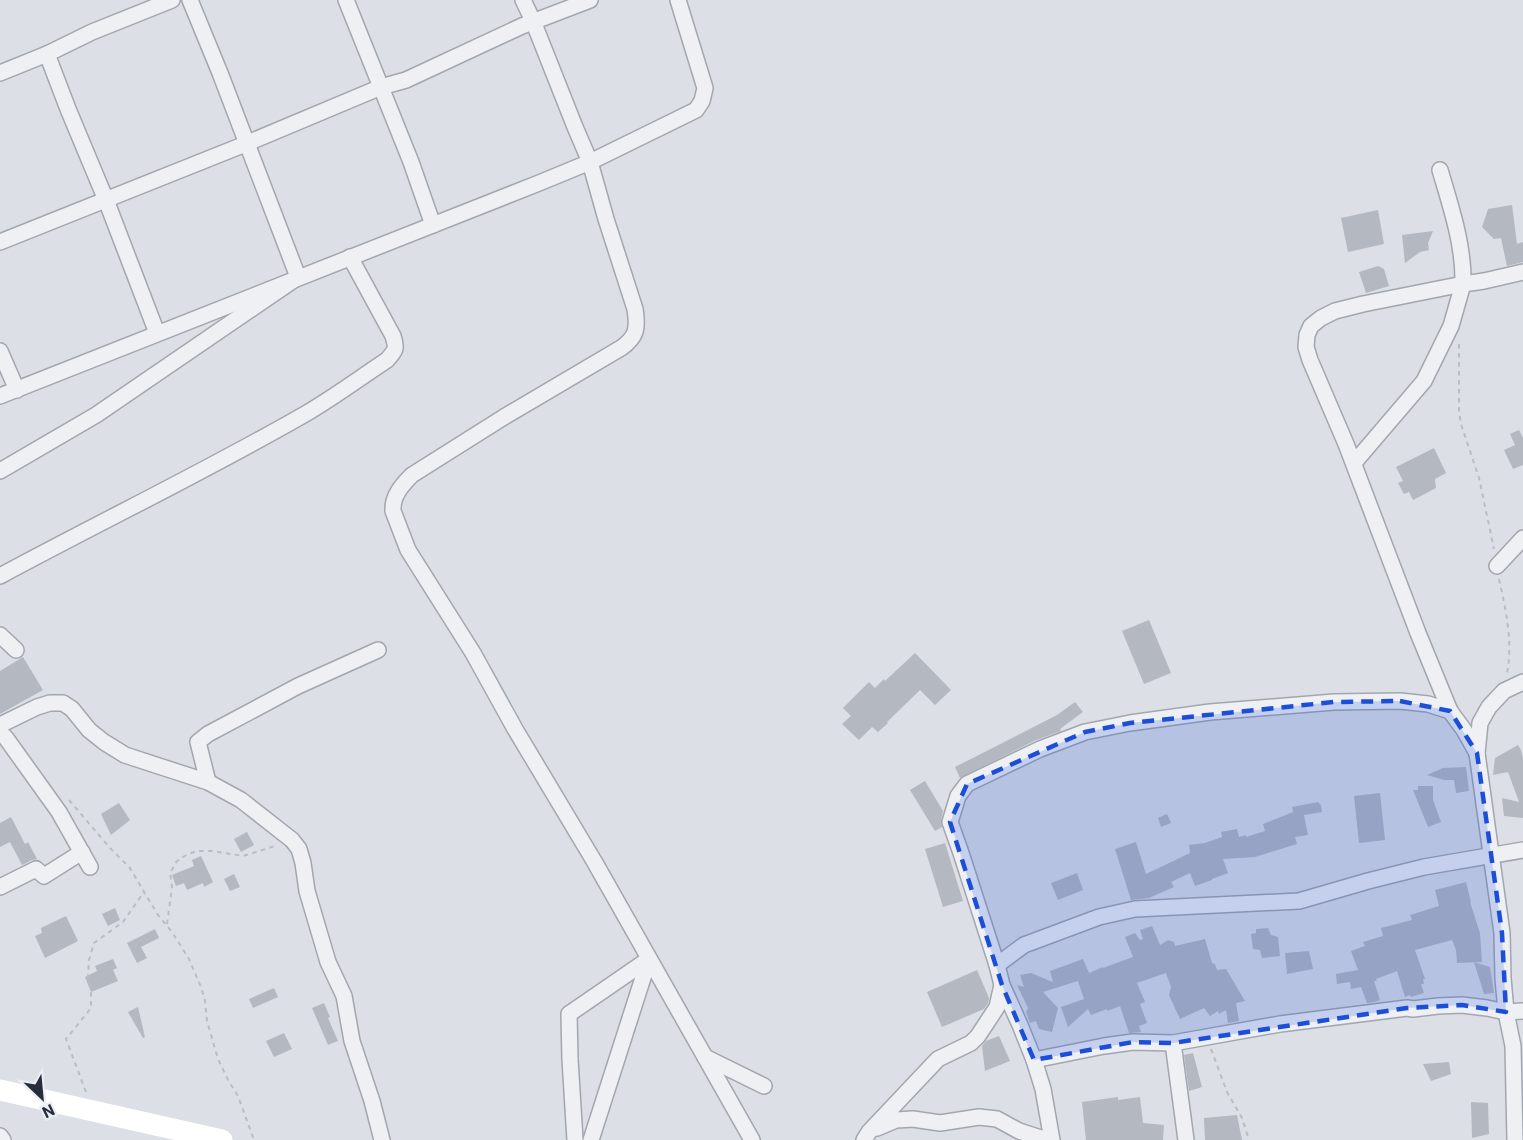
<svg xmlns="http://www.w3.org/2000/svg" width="1523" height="1140" font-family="Roboto,sans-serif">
<rect width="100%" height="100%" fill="#dcdfe5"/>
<!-- building -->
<g fill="#b4b8c1">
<path d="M1512 205 1517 244 1523 242V262L1507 266 1501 238 1494 239 1482 227 1488 209Z"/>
<path d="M1378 210 1384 244 1348 252 1341 218Z"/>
<path d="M1433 231 1428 243 1429 250 1420 252 1405 263 1402 235Z"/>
<path d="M1378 266 1384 269 1389 286 1366 293 1359 272Z"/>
<path d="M1519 430 1523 438V465L1513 469 1504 450 1515 445 1510 434Z"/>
<path d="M1434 448 1446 473 1435 479 1436 488 1413 500 1409 492 1404 494 1398 483 1403 481 1396 467Z"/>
<path d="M1149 620 1171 673 1144 684 1122 631Z"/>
<path d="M915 653 951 690 935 705 920 690 887 722 888 723 878 732 872 727 859 740 842 724 851 716 843 708 869 682 875 688 884 679 885 681Z"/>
<path d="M23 657 43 690 0 714V671Z"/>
<path d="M1075 702 1083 712 1060 729 1061 731 1036 740 960 778 955 767 1057 715Z"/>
<path d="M1518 745 1521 750 1523 759V818L1504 816 1502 798 1519 802 1508 772 1493 775 1495 758Z"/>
<path d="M1466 767 1469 791 1456 793 1454 780H1444L1427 775 1443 768Z"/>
<path d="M925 781 943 811 941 820 942 827 935 831 910 790Z"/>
<path d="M1418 786H1433V800L1441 822 1428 827 1413 790H1418Z"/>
<path d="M1380 793 1385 840 1359 843 1354 796Z"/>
<path d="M1318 802 1321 805 1322 812 1304 815 1308 835 1295 837 1297 844 1255 857 1223 859 1228 873 1212 879V880L1195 886 1190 873 1171 882 1174 887 1149 898 1131 900 1115 849 1136 842 1146 874 1190 853 1189 845 1205 843 1222 837 1221 832 1237 829 1239 837 1246 835V837L1265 831 1263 824 1293 812 1292 807Z"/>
<path d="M119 803 130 820 111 835 101 814Z"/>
<path d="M1167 814 1171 823 1161 827 1158 818Z"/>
<path d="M11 817 25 844 28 842 37 859 32 860 22 865 10 842 0 847V823Z"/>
<path d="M247 832 254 845 241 852 234 839Z"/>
<path d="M945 843 963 901 943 907 925 849Z"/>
<path d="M201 856 213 882 204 887 203 883 187 890 184 883 176 886 172 875 194 866 192 860Z"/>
<path d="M1077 873 1083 890 1058 900 1051 883Z"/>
<path d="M234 874 240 887 230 891 224 879Z"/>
<path d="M1466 882 1471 902H1470L1480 933 1482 962 1457 963 1456 950 1452 940 1415 950 1425 979H1423L1424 984H1421L1424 993 1411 997 1410 995 1405 997 1397 971 1376 979 1377 981H1374L1380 1000 1374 1002 1367 1003 1361 987 1351 989 1350 982 1337 984 1336 974 1358 970 1351 951 1365 946 1363 942 1383 936 1381 928 1412 920 1410 915 1439 906 1435 890Z"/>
<path d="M115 908 120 920 108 926 102 914Z"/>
<path d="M66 916 78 941 45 958 35 936 42 933 41 928Z"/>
<path d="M1152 926 1160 945 1168 940 1174 942 1175 946 1205 939 1212 963 1215 964 1217 970 1226 969 1245 1001 1236 1003 1239 1021 1228 1023 1226 1010 1219 1014 1218 1011 1210 1016 1204 1008 1180 1019 1169 995 1171 987 1166 973 1137 983 1145 1002 1140 1004 1147 1023 1139 1026 1141 1032 1129 1033 1120 1006 1107 1011V1009L1091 1015 1088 1009 1068 1027 1061 1007 1084 999 1078 981 1043 992 1058 1008 1052 1032 1039 1029 1036 1021 1030 1023 1026 1012 1028 1008 1017 985 1024 987 1020 975 1031 973 1053 982 1050 971 1083 959 1089 973 1103 967V968L1133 957 1125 937 1135 933 1140 940 1143 939 1140 930Z"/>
<path d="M1268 928 1271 935 1278 937 1280 956 1262 958 1260 950 1253 949 1251 934 1256 933V929Z"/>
<path d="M155 929 159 938 141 947 147 958 137 963 127 943Z"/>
<path d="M1309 951 1313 969 1287 974 1285 953Z"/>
<path d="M113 959 117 968 113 970 118 981 91 992 85 977 97 971 95 966Z"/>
<path d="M1474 962 1490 967 1494 993 1484 994Z"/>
<path d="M977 970 989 998 988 1003 984 1009 942 1027 927 992Z"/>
<path d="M274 988 278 997 253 1008 249 999Z"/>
<path d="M324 1003 330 1017 328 1018 338 1041 328 1045 312 1008Z"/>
<path d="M138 1007 145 1037 143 1038 128 1012Z"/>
<path d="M284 1033 292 1049 274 1057 266 1041Z"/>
<path d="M999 1036 1010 1061 985 1071 982 1046 986 1041Z"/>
<path d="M1193 1053 1202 1087 1189 1091 1184 1055Z"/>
<path d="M1449 1062 1451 1074 1431 1081 1423 1064Z"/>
<path d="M1118 1097V1100L1140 1097 1143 1123 1164 1125 1163 1140H1086L1082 1102Z"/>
<path d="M1471 1102 1488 1103 1489 1134 1472 1138Z"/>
<path d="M1237 1115 1242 1140H1205L1204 1118Z"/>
</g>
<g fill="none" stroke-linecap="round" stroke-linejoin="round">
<defs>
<g id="street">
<path d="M346 0 411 162 433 225"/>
<path d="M523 0 533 21 575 127 590 162 606 219 635 309C638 328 637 337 621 348L504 417 412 475C402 485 392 496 393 511L408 550 473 653 515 729 594 861 752 1140"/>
<path d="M47 54 68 109 106 200 157 333"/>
<path d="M0 73 47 54 92 32 172 0"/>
<path d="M1440 170C1451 207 1464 246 1463 284L1363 304 1335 311 1321 318 1311 326 1307 335 1306 347 1310 360 1346 444 1418 633 1450 711"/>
<path d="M0 242 238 147 381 87 406 80 522 26 590 0"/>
<path d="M0 351 17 390"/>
<path d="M0 396 539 183 590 162 696 110 702 101 705 88 678 0"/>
<path d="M1354 463 1424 381 1451 326 1463 284 1484 281 1523 272"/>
<path d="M0 471 96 415 298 277 220 73 190 0"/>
<path d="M1497 566 1523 538"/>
<path d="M0 576C102 521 206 471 307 413 334 397 360 378 387 360 396 350 397 349 393 336L350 257"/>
<path d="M0 635 16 650"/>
<path d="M0 725 37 707 50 703H63L72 709 89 730 104 742 125 755 208 782 241 800 292 840 299 849 303 863 307 891 328 962 344 996 352 1041 372 1101 382 1140"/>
<path d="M0 732 6 738 59 812 90 867"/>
<path d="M208 782 198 742 208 734 298 686 378 650"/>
<path d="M0 887 36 869 44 876 82 852"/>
<path d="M997 965 1024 945 1099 917 1135 909 1299 901 1368 881 1424 867 1523 850"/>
<path d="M1173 1043 1186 1140"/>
<path d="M705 1057 764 1086"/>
<path d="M1034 1060 1104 1046 1133 1042 1173 1043 1280 1024 1407 1008 1413 1009 1438 1006 1462 1005 1487 1008 1506 1012 1523 1011"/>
<path d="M877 1128 896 1120 913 1119 940 1123 979 1117 997 1119 1019 1131 1047 1140"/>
<path d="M0 1136 3 1140"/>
<path d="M575 1140 570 1059 569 1014 649 959"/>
<path d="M591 1140 649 959"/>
<path d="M864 1140 869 1132 938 1059 971 1043 978 1036 997 1007 1002 985"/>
<path d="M1052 1140 1043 1089 1034 1060 1020 1025 1002 985 997 965 961 853 950 822 958 796 967 784 1040 749 1085 732 1130 723 1210 712 1334 702 1400 701 1428 704 1450 711 1464 730 1477 753"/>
<path d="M1515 1140 1513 1046 1506 1012 1503 978 1502 933 1477 753 1480 723 1489 707 1504 691 1523 682"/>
</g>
</defs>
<!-- street casing -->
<use href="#street" stroke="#a2a6ae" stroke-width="18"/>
<!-- path -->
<g stroke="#bbbdc4" stroke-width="2" stroke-dasharray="4.5 4.5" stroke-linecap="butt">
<path d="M1459 344V412L1461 424 1479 478 1494 549"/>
<path d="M1499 579C1506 611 1513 640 1507 674"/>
<path d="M69 800 110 848 130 868 144 892 158 915 172 932 189 959 201 987 205 1001 207 1021 218 1059 228 1080 238 1096 254 1140"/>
<path d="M167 924 172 887 170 873 177 861 188 854 197 851H213L243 856 275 846"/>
<path d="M1211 1049 1227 1092 1242 1118 1249 1140"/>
<path d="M86 1092 66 1039 91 1008V993L88 976 89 960 94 943 123 922 144 892"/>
</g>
<!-- street -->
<use href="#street" stroke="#eff0f4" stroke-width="15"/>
<!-- secondary -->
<path stroke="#fff" stroke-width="21" d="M0 1090 222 1140"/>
</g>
<!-- marked area -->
<path fill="#1d4ed8" fill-opacity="0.2" stroke="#1d4ed8" stroke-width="4.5" stroke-dasharray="12 8" stroke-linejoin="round" d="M1400 701 1450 711 1477 753 1502 933 1506 1012 1462 1005 1407 1008 1173 1043 1133 1042 1034 1060 1002 985 950 822 967 784 1085 732 1130 723 1334 702Z"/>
<!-- north arrow -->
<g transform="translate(42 1098) rotate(154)" stroke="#ebeef3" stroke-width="4.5" paint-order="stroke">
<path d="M0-4.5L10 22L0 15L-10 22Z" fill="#272d3a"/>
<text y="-9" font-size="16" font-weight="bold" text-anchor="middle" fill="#272d3a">N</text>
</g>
</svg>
